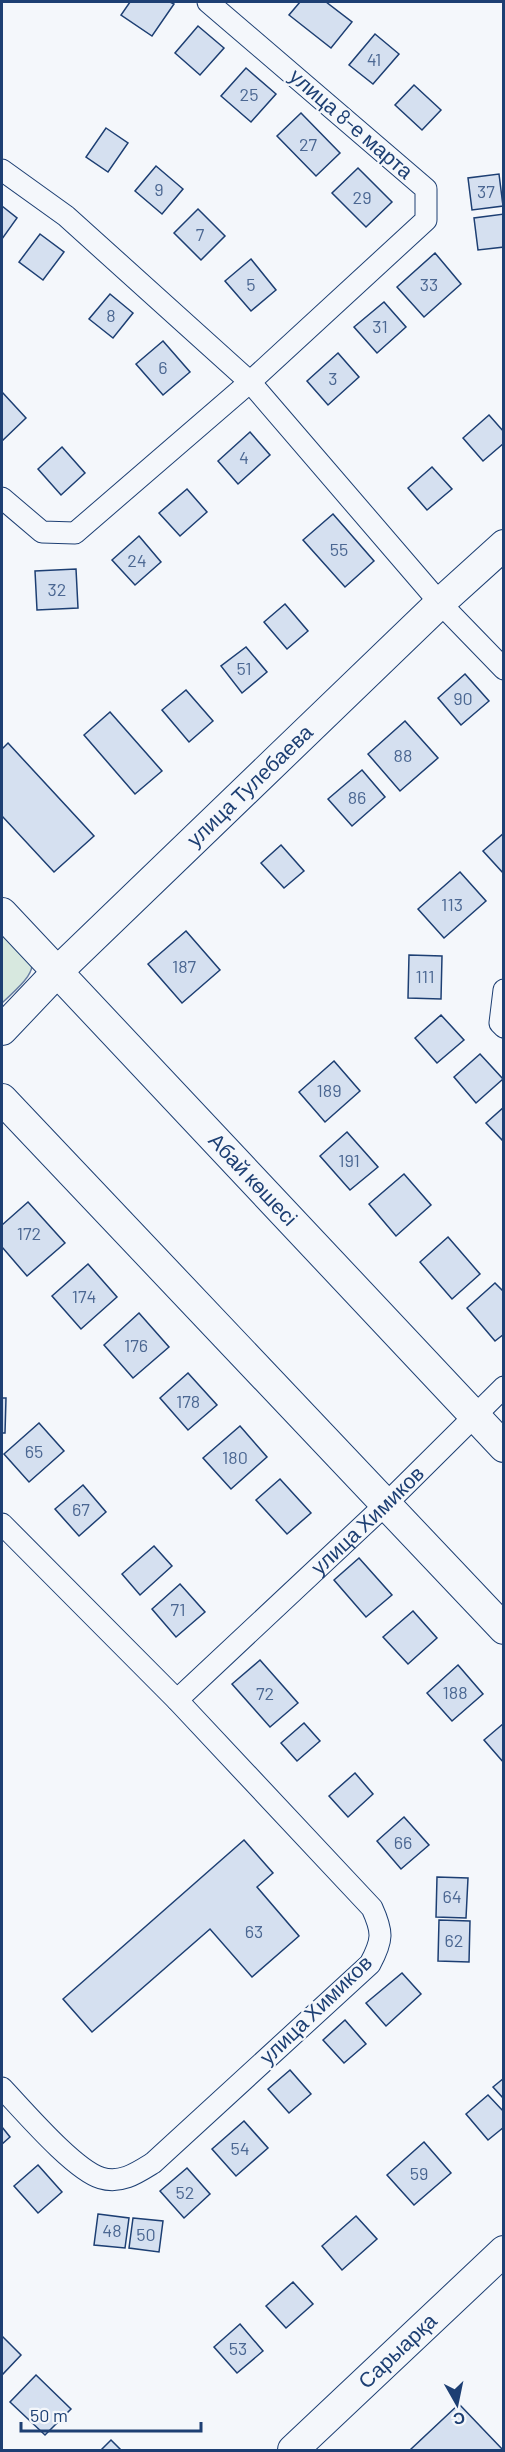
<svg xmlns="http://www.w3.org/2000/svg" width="505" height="2452" font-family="Barlow,sans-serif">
<rect width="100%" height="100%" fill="#f4f7fb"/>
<!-- green -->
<path fill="#d7e8df" stroke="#687fa3" stroke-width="1.5" d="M2 923C39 963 45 964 2 1003Z"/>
<!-- building -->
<g fill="#d5e0f0" stroke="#1d3f73" stroke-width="1.5">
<path d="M130 2H170L174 4 152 36 121 15Z"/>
<path d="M300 2H326L352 22 331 48 289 15Z"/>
<path d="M198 26 224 48 200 75 175 53Z"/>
<path d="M375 34 399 54 373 84 349 65Z"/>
<path d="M246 68 276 94 251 122 221 96Z"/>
<path d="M414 85 441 110 422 130 395 105Z"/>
<path d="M301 113 340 153 316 176 277 136Z"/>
<path d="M106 128 128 143 108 172 86 157Z"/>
<path d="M156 166 183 189 162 214 135 191Z"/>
<path d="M358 168 392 202 366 227 332 193Z"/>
<path d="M499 174 503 206 472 210 468 178Z"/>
<path d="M2 206 17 218 2 239Z"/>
<path d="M198 209 225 236 201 260 174 233Z"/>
<path d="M504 214V247L478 250 474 218Z"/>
<path d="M40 234 64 252 43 280 19 262Z"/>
<path d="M435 253 461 284 424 317 397 287Z"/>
<path d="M251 259 276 290 251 311 225 281Z"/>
<path d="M110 294 133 313 113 338 89 319Z"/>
<path d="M384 302 406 327 377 353 354 327Z"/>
<path d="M163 341 190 372 163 395 136 364Z"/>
<path d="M338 353 359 377 328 405 307 381Z"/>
<path d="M2 392 26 418 2 441Z"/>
<path d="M489 415 504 432V443L483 461 463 438Z"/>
<path d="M250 432 270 455 238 484 218 461Z"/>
<path d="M62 447 85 473 61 495 38 469Z"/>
<path d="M432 467 452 489 427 510 408 488Z"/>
<path d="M187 489 207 512 180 536 159 513Z"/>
<path d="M333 514 374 561 345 587 303 540Z"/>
<path d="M139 536 161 562 135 585 112 560Z"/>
<path d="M76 569 78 608 37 610 35 571Z"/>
<path d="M285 604 308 631 287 649 264 622Z"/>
<path d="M246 647 267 672 242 693 221 666Z"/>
<path d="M465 674 489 701 461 725 438 698Z"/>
<path d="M186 690 213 721 189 742 162 710Z"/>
<path d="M110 712 162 771 135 794 84 735Z"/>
<path d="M405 721 438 758 400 791 368 754Z"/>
<path d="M8 743 94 836 54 872 2 816V749Z"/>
<path d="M362 770 385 797 352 826 328 799Z"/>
<path d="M504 833V874L483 851Z"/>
<path d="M281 845 304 871 284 888 261 863Z"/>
<path d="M460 872 486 901 444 938 418 909Z"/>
<path d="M186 931 220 970 182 1003 148 964Z"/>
<path d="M409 955 442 956 441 999 408 998Z"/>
<path d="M441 1015 464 1040 437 1063 415 1038Z"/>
<path d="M480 1054 503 1079 476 1103 454 1077Z"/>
<path d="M334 1061 360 1091 325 1122 299 1092Z"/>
<path d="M504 1107V1142L486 1123Z"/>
<path d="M347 1132 378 1167 350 1190 320 1156Z"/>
<path d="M404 1174 431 1205 396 1236 369 1204Z"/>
<path d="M28 1202 65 1243 27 1276 2 1247V1225Z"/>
<path d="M448 1237 480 1274 452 1299 420 1262Z"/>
<path d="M88 1264 117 1297 81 1329 52 1296Z"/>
<path d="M495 1283 504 1292V1334L495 1341 467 1308Z"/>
<path d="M139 1313 169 1347 133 1378 104 1345Z"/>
<path d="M188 1373 217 1405 188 1430 160 1398Z"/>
<path d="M2 1398H6L5 1433H2Z"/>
<path d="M39 1423 64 1451 29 1482 4 1454Z"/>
<path d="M240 1426 267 1457 231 1489 203 1458Z"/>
<path d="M280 1479 311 1513 287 1534 256 1500Z"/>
<path d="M83 1485 106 1512 79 1536 55 1509Z"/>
<path d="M154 1546 172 1566 140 1595 122 1574Z"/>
<path d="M359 1558 392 1595 366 1617 334 1580Z"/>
<path d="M180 1584 205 1612 176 1637 152 1609Z"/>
<path d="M413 1611 437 1638 408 1664 383 1637Z"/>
<path d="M260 1660 298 1703 270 1727 232 1684Z"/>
<path d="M458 1665 483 1694 452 1721 427 1693Z"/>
<path d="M304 1723 320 1741 297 1761 281 1743Z"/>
<path d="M504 1723V1763L484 1740Z"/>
<path d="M355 1773 373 1794 348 1817 329 1796Z"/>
<path d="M404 1817 429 1845 401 1869 377 1841Z"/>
<path d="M244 1840 273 1873 257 1887 299 1936 252 1977 210 1929 92 2032 63 1999Z"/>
<path d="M437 1877 468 1878 466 1918 436 1917Z"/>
<path d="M439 1920 470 1921 469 1962 438 1961Z"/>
<path d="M402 1973 421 1994 386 2026 366 2003Z"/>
<path d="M345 2020 366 2044 344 2063 323 2040Z"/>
<path d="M290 2070 311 2094 289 2113 268 2089Z"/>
<path d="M504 2078V2099L493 2087Z"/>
<path d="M488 2095 504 2112V2127L488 2140 466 2114Z"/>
<path d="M244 2121 268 2148 236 2176 212 2149Z"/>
<path d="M2 2127 10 2137 2 2144Z"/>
<path d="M424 2142 451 2173 414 2205 387 2175Z"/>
<path d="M38 2165 62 2192 38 2213 14 2186Z"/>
<path d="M187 2168 210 2194 184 2218 160 2191Z"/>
<path d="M98 2214 129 2218 125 2248 94 2245Z"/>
<path d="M356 2216 377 2239 342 2270 322 2246Z"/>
<path d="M133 2218 163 2221 159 2252 129 2248Z"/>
<path d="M293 2282 313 2304 286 2328 266 2306Z"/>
<path d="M240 2324 263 2351 237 2373 214 2347Z"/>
<path d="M2 2336 21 2355 2 2375Z"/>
<path d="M36 2375 71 2409 45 2435 10 2402Z"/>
<path d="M459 2404 503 2450H410Z"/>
<path d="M111 2440 121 2450H101Z"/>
</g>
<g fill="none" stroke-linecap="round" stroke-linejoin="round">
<defs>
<g id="street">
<path d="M2 170 66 216 250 382 440 603 504 669"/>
<path d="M2 498 42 532 75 533 250 382 426 220V189L208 2"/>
<path d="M504 990 500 1023 504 1027"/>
<path d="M2 1524 177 1700 372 1908C383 1932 383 1940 370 1964L153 2163C137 2173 121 2184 101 2178 74 2170 23 2110 2 2088"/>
<path id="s1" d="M177 1700 384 1506 504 1387"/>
</g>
<g id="secondary">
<path id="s2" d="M2 913 504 1447"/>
<path id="s3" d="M2 1030 57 972 440 603 504 545"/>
<path d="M2 1099 504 1629"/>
<path id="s4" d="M293 2450 504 2251"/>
</g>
</defs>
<!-- street casing -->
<use href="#street" stroke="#1d3f73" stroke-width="23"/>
<!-- secondary casing -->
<use href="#secondary" stroke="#1d3f73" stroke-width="32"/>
<!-- street -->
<use href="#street" stroke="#f4f7fb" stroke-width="21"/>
<!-- secondary -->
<use href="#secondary" stroke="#f4f7fb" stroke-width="30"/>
</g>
<g text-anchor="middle" stroke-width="4.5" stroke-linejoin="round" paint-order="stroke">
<!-- number labels -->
<g font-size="18" fill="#4b6792">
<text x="374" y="66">41</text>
<text x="249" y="101">25</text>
<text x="308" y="151">27</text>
<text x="159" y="196">9</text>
<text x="486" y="198">37</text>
<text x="362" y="204">29</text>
<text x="200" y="241">7</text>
<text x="251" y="291">5</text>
<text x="429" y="291">33</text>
<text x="111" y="322">8</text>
<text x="380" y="333">31</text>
<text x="163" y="374">6</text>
<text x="333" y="385">3</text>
<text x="244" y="464">4</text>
<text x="339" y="556">55</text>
<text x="137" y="567">24</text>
<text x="57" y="596">32</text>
<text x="244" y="675">51</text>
<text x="463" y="705">90</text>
<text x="403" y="762">88</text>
<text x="357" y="804">86</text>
<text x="452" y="911">113</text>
<text x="184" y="973">187</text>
<text x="425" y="983">111</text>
<text x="329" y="1097">189</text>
<text x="349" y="1167">191</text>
<text x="29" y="1240">172</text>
<text x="84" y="1303">174</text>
<text x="136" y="1352">176</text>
<text x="188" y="1408">178</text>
<text x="34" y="1458">65</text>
<text x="235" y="1464">180</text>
<text x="81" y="1516">67</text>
<text x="178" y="1616">71</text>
<text x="455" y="1699">188</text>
<text x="265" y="1700">72</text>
<text x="403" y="1849">66</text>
<text x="452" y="1903">64</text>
<text x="254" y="1938">63</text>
<text x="454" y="1947">62</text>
<text x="240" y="2155">54</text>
<text x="419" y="2180">59</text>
<text x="185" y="2199">52</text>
<text x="112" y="2237">48</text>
<text x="146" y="2241">50</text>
<text x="238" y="2355">53</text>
</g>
<!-- street labels -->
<g font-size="21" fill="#1d3f73" stroke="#f4f7fb">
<text transform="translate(351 124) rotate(41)" y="7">улица 8-е марта</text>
<text dy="7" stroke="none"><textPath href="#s3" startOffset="348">улица Тулебаева</textPath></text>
<text dy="7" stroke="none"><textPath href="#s2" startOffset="366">Абай көшесі</textPath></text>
<text dy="7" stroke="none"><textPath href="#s1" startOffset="262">улица Химиков</textPath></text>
<text transform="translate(316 2010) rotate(-44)" y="7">улица Химиков</text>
<text dy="7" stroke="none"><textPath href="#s4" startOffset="144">Сарыарқа</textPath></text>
</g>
</g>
<!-- border -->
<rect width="505" height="2452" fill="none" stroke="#1d3f73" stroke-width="6"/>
<!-- north arrow -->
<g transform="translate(457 2404) rotate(171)" stroke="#f4f7fb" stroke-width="4.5" paint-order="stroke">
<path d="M0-4.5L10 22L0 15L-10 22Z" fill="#1d3f73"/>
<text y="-9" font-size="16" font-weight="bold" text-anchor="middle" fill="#1d3f73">С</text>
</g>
<!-- scale -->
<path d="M21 2422v9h180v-9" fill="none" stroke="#1d3f73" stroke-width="3"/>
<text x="30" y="2422" font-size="18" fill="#1d3f73" stroke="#f4f7fb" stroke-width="4.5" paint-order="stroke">50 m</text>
</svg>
